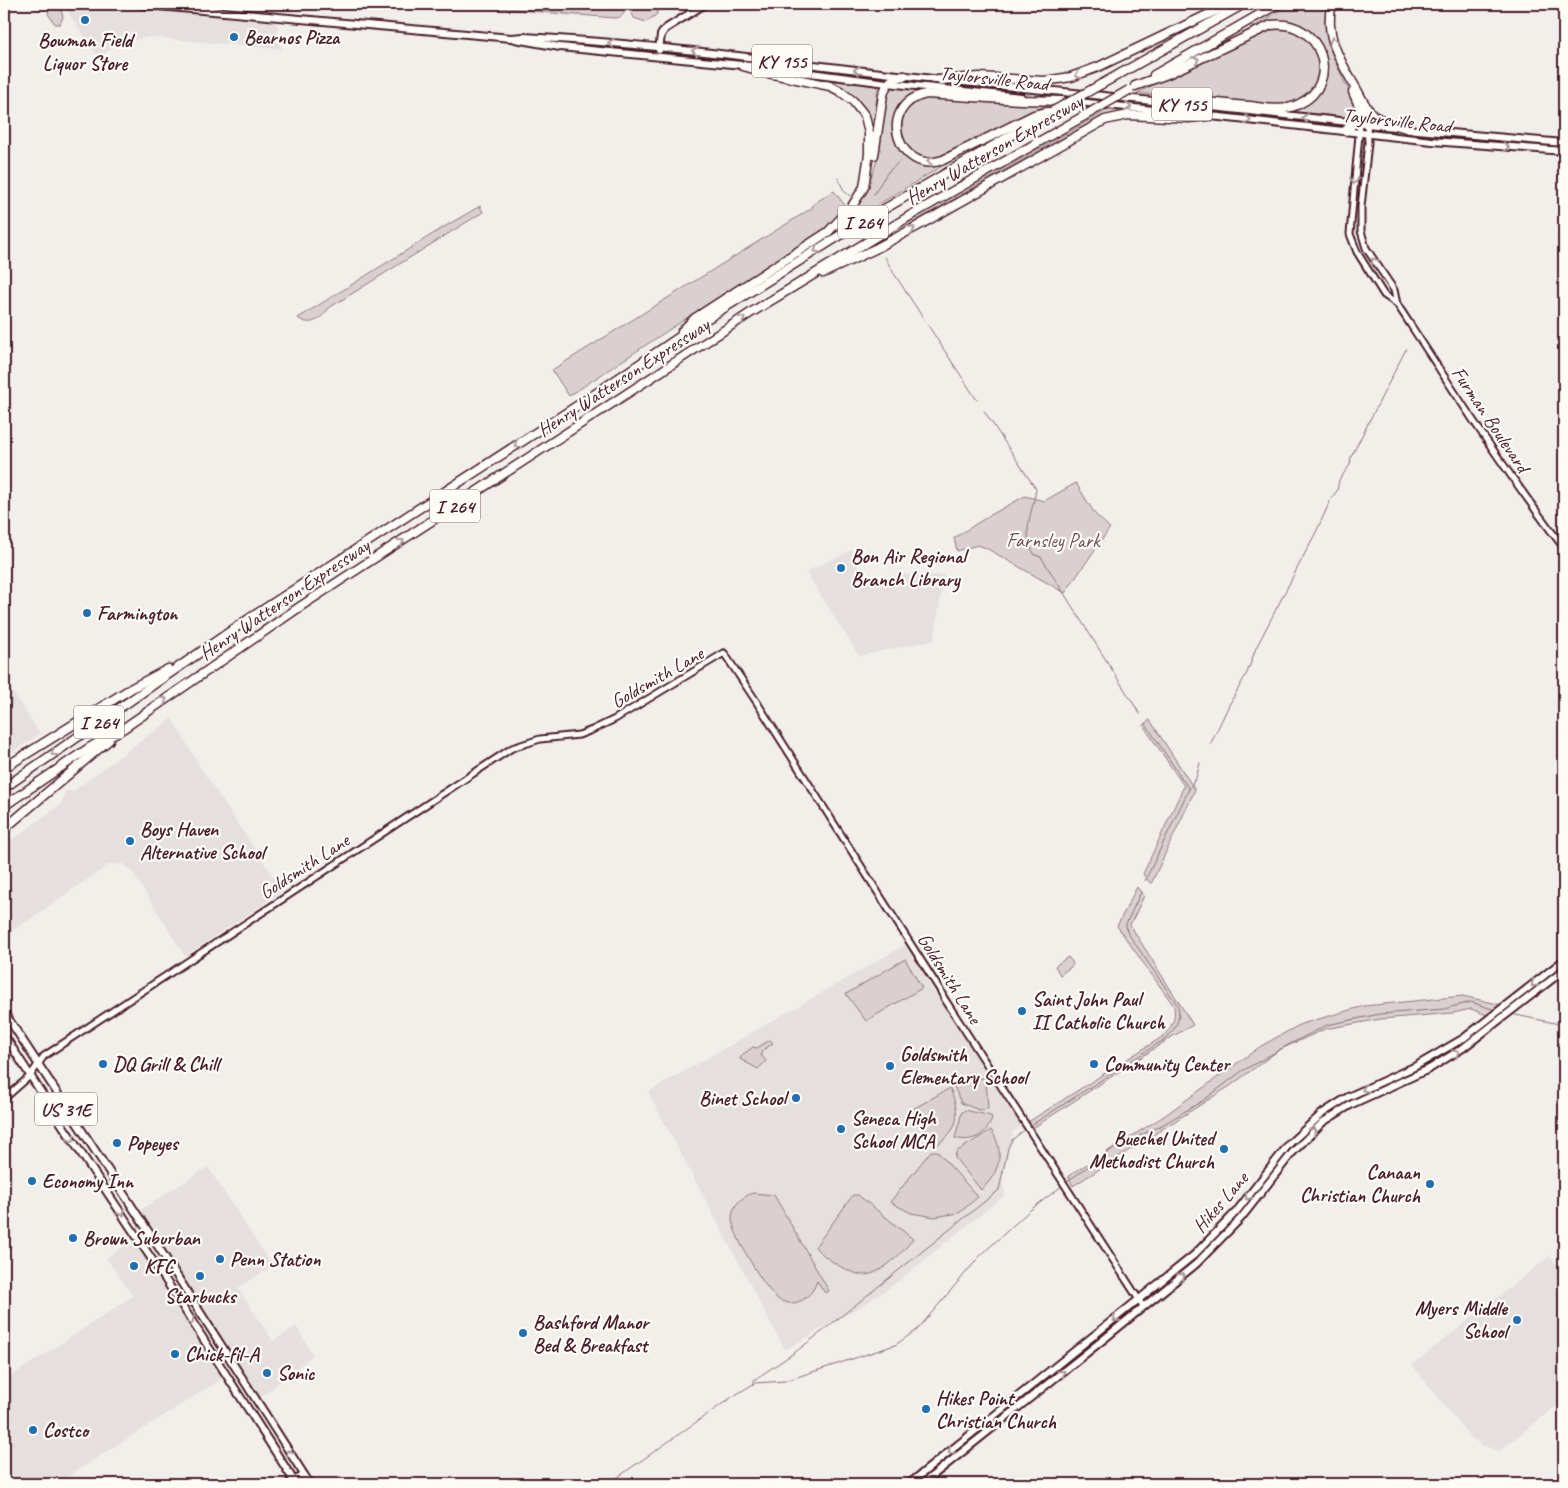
<svg xmlns="http://www.w3.org/2000/svg" width="1568" height="1488" font-family="Caveat,sans-serif">
<rect width="100%" height="100%" fill="#f2efeb"/>
<filter id="ink" filterUnits="userSpaceOnUse"><feTurbulence type="fractalNoise" baseFrequency=".02" numOctaves="2"/><feDisplacementMap in="SourceGraphic" scale="10" xChannelSelector="R" yChannelSelector="G"/><feConvolveMatrix kernelMatrix="1 2 1 2 8 2 1 2 1" color-interpolation-filters="sRGB"/></filter>
<g filter="url(#ink)">
<!-- built -->
<g fill="#e5dfdd">
<path d="M428 4H702L577 17Z"/>
<path d="M72 5 274 20 277 24 279 40 282 49 147 37 122 42 98 57 69 14 66 9Z"/>
<path d="M852 550 864 582 899 575H944L934 640 859 656 806 572Z"/>
<path d="M4 679 40 734 4 757Z"/>
<path d="M172 718 200 767 283 891 185 956 133 873 123 864 108 865 4 937V846L62 803 65 791H73Z"/>
<path d="M907 944 934 992 1022 1126 1013 1132 1002 1180 1005 1195 892 1286 868 1302 785 1350 648 1092Z"/>
<path d="M208 1167 272 1266 238 1288 273 1341 296 1326 313 1355 261 1397 258 1395 142 1213V1209Z"/>
<path d="M134 1240 223 1378 56 1484H4V1381L133 1296 106 1258Z"/>
<path d="M1550 1256 1564 1275V1400L1499 1451 1484 1446 1471 1438 1412 1365Z"/>
</g>
<!-- green -->
<g fill="#d9d0cf" stroke="#92787d">
<path d="M51 4 60 6 63 17 60 24H55L48 14Z"/>
<path d="M452 4H626C625 12 624 18 614 18Z"/>
<path d="M632 4H657V14L646 22 634 18 631 11Z"/>
<path d="M1291 4H1327C1319 40 1341 72 1355 104L1356 108 1354 118 1288 111 1297 108 1323 81 1315 38 1301 27 1292 23 1274 22 1235 38Z"/>
<path d="M1277 27C1284 28 1295 29 1300 33 1322 47 1326 80 1305 97 1296 103 1286 105 1275 106L1137 93 1256 34Z"/>
<path d="M824 80 878 85 873 133 865 114 832 83Z"/>
<path d="M888 86 920 90V92C901 101 883 128 900 148 905 153 913 158 919 162L969 150 839 228 860 201 872 175 877 160Z"/>
<path d="M925 97 1046 105 939 157C914 161 901 150 901 124 901 117 905 108 911 104 915 101 921 99 925 97Z"/>
<path d="M1109 109 1130 112 1121 113 888 238 908 225Z"/>
<path d="M834 191 844 204 837 217 824 229 723 294 569 396 552 370 812 208 813 204Z"/>
<path d="M480 206 483 212 329 308C321 319 311 328 298 318L444 227Z"/>
<path d="M1076 483 1095 514 1110 528 1065 593 986 548 978 545 957 551 954 538 987 517 1025 496 1044 501Z"/>
<path d="M1150 720 1195 790 1151 884 1143 874 1184 786 1143 725Z"/>
<path d="M1137 887 1144 896 1130 925 1193 1025 1175 1035 1033 1128 1028 1122 1162 1037C1172 1027 1176 1020 1174 1006L1117 926Z"/>
<path d="M1068 957 1073 963 1072 966 1060 975 1055 966Z"/>
<path d="M905 959 922 988 866 1021 846 994Z"/>
<path d="M1463 996 1502 1005 1489 1016 1471 1009 1453 1013 1381 1019 1325 1029 1279 1050 1230 1086 1073 1186 1068 1176 1164 1116 1261 1046 1301 1024 1364 1006Z"/>
<path d="M770 1040 773 1043 762 1051 761 1055 766 1061 758 1069 740 1059 742 1055 753 1047 757 1048Z"/>
<path d="M982 1078 986 1080 988 1109 979 1110 961 1103 953 1084Z"/>
<path d="M950 1088C961 1117 960 1129 934 1147L912 1113 913 1109Z"/>
<path d="M965 1110 991 1116 992 1119C986 1136 971 1143 955 1138L962 1112Z"/>
<path d="M991 1130C1006 1152 999 1174 981 1190L955 1158 956 1152Z"/>
<path d="M931 1151H937L978 1197 959 1213 935 1217 911 1213 890 1202Z"/>
<path d="M753 1193 774 1195 829 1291 825 1293 817 1281C812 1297 796 1309 779 1300 766 1292 731 1232 732 1218 733 1205 741 1197 753 1193Z"/>
<path d="M853 1195H858L913 1239C903 1252 883 1273 866 1275 852 1276 824 1258 815 1247Z"/>
</g>
<g fill="none" stroke-linecap="round" stroke-linejoin="round">
<!-- stream -->
<g stroke="#8b6f75" stroke-width="1">
<path d="M838 178 844 191 850 196"/>
<path d="M874 194 887 173 900 161"/>
<path d="M885 257 893 272 977 400"/>
<path d="M984 411 1036 489C1033 512 1020 534 1035 555L1041 557 1043 560 1140 714"/>
<path d="M1145 723 1189 789 1145 881"/>
<path d="M1210 745 1229 705 1247 673 1256 648 1317 530 1332 497 1337 491 1339 480 1350 465 1351 457 1406 349"/>
<path d="M1189 789 1196 778 1200 763"/>
<path d="M1511 1014 1564 1025"/>
<path d="M1030 1126 1165 1039C1175 1029 1181 1021 1178 1006L1127 932 1126 924 1141 892"/>
<path d="M1065 1183 1114 1148 1164 1124 1204 1100 1242 1071 1288 1045 1327 1025 1380 1014 1444 1009 1471 1002 1495 1010"/>
<path d="M754 1383V1380L794 1353 824 1330 999 1190 1008 1148 1012 1140 1023 1131"/>
<path d="M608 1484 732 1397 755 1383 785 1381 895 1345 917 1330 980 1256 1029 1211 1062 1186"/>
</g>
<defs>
<g id="minor">
<path d="M1360 124 1350 234 1357 252 1384 295 1397 304"/>
<path d="M1367 124 1368 143 1361 207V231L1366 248 1394 290 1397 304C1451 387 1504 470 1564 548"/>
<path d="M4 1099 30 1076 44 1056 512 748 540 739 579 735 592 730 615 719 724 653 756 701 940 990 944 998 1143 1306"/>
<path d="M287 1484 304 1475"/>
</g>
<g id="major">
<path d="M136 4 511 38 524 37C665 44 804 65 944 80"/>
<path d="M515 39 560 47 772 68 887 83 1021 97"/>
<path d="M659 50 661 35 665 29 705 4"/>
<path d="M954 81 1173 103"/>
<path d="M1069 101 1229 118 1432 141 1564 151"/>
<path d="M1185 104 1394 127"/>
<path d="M1406 129 1564 143"/>
<path d="M4 1012 152 1237 310 1484"/>
<path d="M4 1035 57 1117 165 1279 296 1484"/>
<path d="M909 1484 1194 1255 1236 1212 1289 1144 1323 1113 1348 1097 1416 1066 1464 1038 1564 960"/>
<path d="M922 1484 1104 1339 1196 1264 1241 1218 1292 1153 1323 1122 1352 1104 1429 1069 1463 1048 1564 970"/>
</g>
<g id="highway">
<path d="M1332 4C1323 35 1342 64 1357 90 1362 99 1366 109 1374 116 1385 123 1398 126 1410 129"/>
<path d="M1154 75 1278 4"/>
<path d="M940 80 979 77 1044 81 1071 77 1098 67 1230 4"/>
<path d="M1100 85 1244 4"/>
<path d="M1135 86 1170 73 1271 25C1322 18 1343 84 1299 104 1284 112 1266 108 1250 106 1223 104 1196 99 1169 103"/>
<path d="M1353 92 1367 124"/>
<path d="M1048 112 1034 115 943 160C898 176 875 105 926 94L1020 100 1062 101"/>
<path d="M1345 131 1354 123 1360 107"/>
<path d="M874 155 883 95C887 82 891 78 905 76"/>
<path d="M823 273 875 249 916 227 1105 120 1128 115 1189 118 1208 116"/>
<path d="M682 331 695 318 828 232 851 208 864 187 869 154V133L865 116 853 101 840 91 830 86 768 73 743 66"/>
<path d="M4 768 132 688 168 669"/>
<path d="M4 788 241 624 589 398 700 323 855 226 1055 110"/>
<path d="M4 806 89 748 124 728 301 606 752 312 913 214 1084 116"/>
<path d="M4 829 109 740"/>
</g>
</defs>
<!-- minor casing -->
<use href="#minor" stroke="#4a1f2b" stroke-width="9"/>
<!-- major casing -->
<use href="#major" stroke="#4a1f2b" stroke-width="10"/>
<!-- highway casing -->
<use href="#highway" stroke="#4a1f2b" stroke-width="11"/>
<!-- minor -->
<use href="#minor" stroke="#fdfcf7" stroke-width="5"/>
<!-- major -->
<use href="#major" stroke="#fdfcf7" stroke-width="6"/>
<!-- highway -->
<use href="#highway" stroke="#fdfcf7" stroke-width="8"/>
<defs>
<g id="highway-bridge">
<path d="M1055 110 1100 85"/>
<path d="M1084 116 1129 90"/>
</g>
</defs>
<!-- highway-bridge casing -->
<use href="#highway-bridge" stroke="#4a1f2b" stroke-width="11" stroke-linecap="butt"/>
<!-- highway-bridge -->
<use href="#highway-bridge" stroke="#fdfcf7" stroke-width="8"/>
</g>
<!-- one-way arrows -->
<defs><path id="oneway-chevron" d="M-2-3.5L2.5 0L-2 3.5" fill="none" stroke-width="1.6" stroke-linecap="round" stroke-linejoin="round" transform="scale(1.25)"/></defs>
<g stroke="#ac999b">
<use href="#oneway-chevron" transform="translate(1333 40) rotate(-106)"/>
<use href="#oneway-chevron" transform="translate(611 43) rotate(-174)"/>
<use href="#oneway-chevron" transform="translate(695 51) rotate(-174)"/>
<use href="#oneway-chevron" transform="translate(1196 60) rotate(-26)"/>
<use href="#oneway-chevron" transform="translate(857 70) rotate(-173)"/>
<use href="#oneway-chevron" transform="translate(1078 75) rotate(163)"/>
<use href="#oneway-chevron" transform="translate(1128 107) rotate(6)"/>
<use href="#oneway-chevron" transform="translate(1305 118) rotate(-174)"/>
<use href="#oneway-chevron" transform="translate(1248 120) rotate(7)"/>
<use href="#oneway-chevron" transform="translate(1506 147) rotate(4)"/>
<use href="#oneway-chevron" transform="translate(930 161) rotate(-178)"/>
<use href="#oneway-chevron" transform="translate(1354 181) rotate(96)"/>
<use href="#oneway-chevron" transform="translate(912 229) rotate(-28)"/>
<use href="#oneway-chevron" transform="translate(817 250) rotate(149)"/>
<use href="#oneway-chevron" transform="translate(1374 261) rotate(-124)"/>
<use href="#oneway-chevron" transform="translate(742 319) rotate(-33)"/>
<use href="#oneway-chevron" transform="translate(517 445) rotate(147)"/>
<use href="#oneway-chevron" transform="translate(401 542) rotate(-33)"/>
<use href="#oneway-chevron" transform="translate(164 700) rotate(-35)"/>
<use href="#oneway-chevron" transform="translate(54 753) rotate(146)"/>
<use href="#oneway-chevron" transform="translate(1534 984) rotate(141)"/>
<use href="#oneway-chevron" transform="translate(1456 1053) rotate(-31)"/>
<use href="#oneway-chevron" transform="translate(1365 1089) rotate(157)"/>
<use href="#oneway-chevron" transform="translate(1313 1131) rotate(-43)"/>
<use href="#oneway-chevron" transform="translate(72 1139) rotate(55)"/>
<use href="#oneway-chevron" transform="translate(1248 1197) rotate(128)"/>
<use href="#oneway-chevron" transform="translate(122 1213) rotate(57)"/>
<use href="#oneway-chevron" transform="translate(1182 1276) rotate(-41)"/>
<use href="#oneway-chevron" transform="translate(1116 1319) rotate(141)"/>
<use href="#oneway-chevron" transform="translate(191 1321) rotate(58)"/>
<use href="#oneway-chevron" transform="translate(1062 1373) rotate(-39)"/>
<use href="#oneway-chevron" transform="translate(951 1451) rotate(141)"/>
<use href="#oneway-chevron" transform="translate(289 1453) rotate(-123)"/>
</g>
</g>
<!-- markers -->
<g fill="#1f6fb2" stroke="#fdfcf7" stroke-width="2">
<circle cx="85" cy="20" r="5"/>
<circle cx="234" cy="37" r="5"/>
<circle cx="841" cy="568" r="5"/>
<circle cx="87" cy="613" r="5"/>
<circle cx="130" cy="841" r="5"/>
<circle cx="1022" cy="1011" r="5"/>
<circle cx="103" cy="1064" r="5"/>
<circle cx="1094" cy="1064" r="5"/>
<circle cx="890" cy="1066" r="5"/>
<circle cx="796" cy="1098" r="5"/>
<circle cx="841" cy="1129" r="5"/>
<circle cx="117" cy="1143" r="5"/>
<circle cx="1224" cy="1149" r="5"/>
<circle cx="32" cy="1181" r="5"/>
<circle cx="1430" cy="1184" r="5"/>
<circle cx="73" cy="1238" r="5"/>
<circle cx="220" cy="1259" r="5"/>
<circle cx="134" cy="1266" r="5"/>
<circle cx="200" cy="1276" r="5"/>
<circle cx="1517" cy="1320" r="5"/>
<circle cx="523" cy="1333" r="5"/>
<circle cx="175" cy="1354" r="5"/>
<circle cx="267" cy="1373" r="5"/>
<circle cx="926" cy="1409" r="5"/>
<circle cx="33" cy="1430" r="5"/>
</g>
<g text-anchor="middle" stroke-width="4.5" stroke-linejoin="round" paint-order="stroke">
<!-- shield labels -->
<g fill="#fdfcf7" stroke="#806168" stroke-width="1">
<rect x="752" y="44.5" width="60" height="33" rx="4"/>
<rect x="1152" y="87.5" width="60" height="33" rx="4"/>
<rect x="838" y="205.5" width="50" height="33" rx="4"/>
<rect x="430" y="489.5" width="50" height="33" rx="4"/>
<rect x="74" y="705.5" width="50" height="33" rx="4"/>
<rect x="35" y="1092.5" width="62" height="33" rx="4"/>
</g>
<g font-size="19" font-weight="bold" fill="#4a1f2b">
<text x="782" y="68">KY 155</text>
<text x="1182" y="111">KY 155</text>
<text x="863" y="229">I 264</text>
<text x="455" y="513">I 264</text>
<text x="99" y="729">I 264</text>
<text x="66" y="1116">US 31E</text>
</g>
<!-- poi labels -->
<g font-size="20" font-weight="bold" fill="#4a1f2b" stroke="#fdfcf7" text-anchor="start">
<text x="244" y="44">Bearnos Pizza</text>
<text x="85" y="47" text-anchor="middle">Bowman Field<tspan x="85" dy="23">Liquor Store</tspan></text>
<text x="851" y="563">Bon Air Regional<tspan x="851" dy="23">Branch Library</tspan></text>
<text x="97" y="620">Farmington</text>
<text x="140" y="836">Boys Haven<tspan x="140" dy="23">Alternative School</tspan></text>
<text x="1032" y="1006">Saint John Paul<tspan x="1032" dy="23">II Catholic Church</tspan></text>
<text x="900" y="1061">Goldsmith<tspan x="900" dy="23">Elementary School</tspan></text>
<text x="113" y="1071">DQ Grill &amp; Chill</text>
<text x="1104" y="1071">Community Center</text>
<text x="786" y="1105" text-anchor="end">Binet School</text>
<text x="851" y="1125">Seneca High<tspan x="851" dy="23">School MCA</tspan></text>
<text x="1214" y="1145" text-anchor="end">Buechel United<tspan x="1214" dy="23">Methodist Church</tspan></text>
<text x="127" y="1150">Popeyes</text>
<text x="1420" y="1179" text-anchor="end">Canaan<tspan x="1420" dy="23">Christian Church</tspan></text>
<text x="42" y="1188">Economy Inn</text>
<text x="83" y="1245">Brown Suburban</text>
<text x="230" y="1266">Penn Station</text>
<text x="144" y="1273">KFC</text>
<text x="200" y="1303" text-anchor="middle">Starbucks</text>
<text x="1507" y="1315" text-anchor="end">Myers Middle<tspan x="1507" dy="23">School</tspan></text>
<text x="533" y="1329">Bashford Manor<tspan x="533" dy="23">Bed &amp; Breakfast</tspan></text>
<text x="185" y="1361">Chick-fil-A</text>
<text x="277" y="1380">Sonic</text>
<text x="936" y="1405">Hikes Point<tspan x="936" dy="23">Christian Church</tspan></text>
<text x="43" y="1437">Costco</text>
</g>
<!-- street labels -->
<g font-size="20" fill="#4a1f2b" stroke="#fdfcf7">
<text transform="translate(994 78) rotate(6)" y="7">Taylorsville Road</text>
<text transform="translate(1397 120) rotate(6)" y="7">Taylorsville Road</text>
<text transform="translate(994 149) rotate(-30)" y="7">Henry Watterson Expressway</text>
<text transform="translate(623 377) rotate(-33)" y="7">Henry Watterson Expressway</text>
<text transform="translate(1491 419) rotate(56)" y="7">Furman Boulevard</text>
<text transform="translate(284 599) rotate(-34)" y="7">Henry Watterson Expressway</text>
<text transform="translate(657 677) rotate(-30)" y="7">Goldsmith Lane</text>
<text transform="translate(304 866) rotate(-33)" y="7">Goldsmith Lane</text>
<text transform="translate(950 978) rotate(58)" y="7">Goldsmith Lane</text>
<text transform="translate(1220 1202) rotate(-49)" y="7">Hikes Lane</text>
</g>
<!-- park labels -->
<g font-size="20" fill="#6e4b54" stroke="#fdfcf7">
<text x="1053" y="547">Farnsley Park</text>
</g>
</g>
<!-- margin -->
<rect width="1568" height="1488" fill="none" stroke="#fdfcf7" stroke-width="20"/>
<rect x="10" y="10" width="1548" height="1468" fill="none" stroke="#4a1f2b" stroke-width="2" filter="url(#ink)"/>
</svg>
